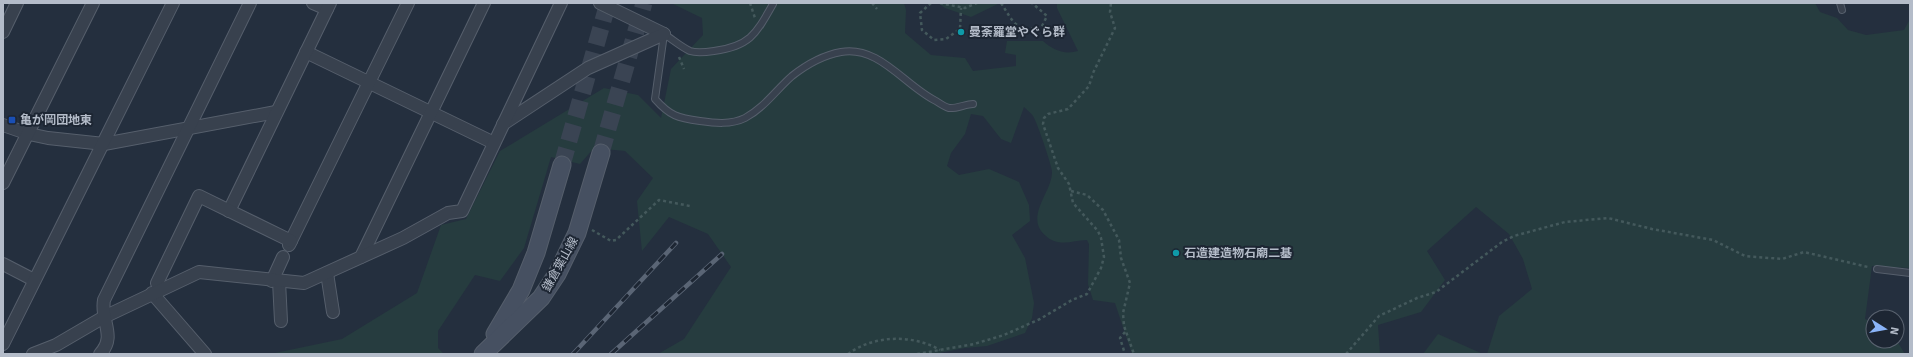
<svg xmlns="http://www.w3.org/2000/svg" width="1913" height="357" font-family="Signika,'Noto Sans JP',sans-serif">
<rect width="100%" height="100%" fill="#242f3e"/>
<!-- green -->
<g fill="#263c3f">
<path d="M671 3H904L906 10 905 33 931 55 965 58 973 71 1016 66V55L1005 53 1007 41H1043C1053 50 1064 55 1078 51L1057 8V3H1815L1820 12 1837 18 1848 30 1866 35 1904 30 1910 19V268L1872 266 1865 319 1873 323V341H1897L1905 354H1487L1499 316 1532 289 1523 259 1509 234 1476 207 1427 251 1445 280 1421 312 1378 325 1380 354H1132L1115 303 1093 300 1088 284 1089 244 1087 240C1075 240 1066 245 1054 241 1051 240 1048 238 1046 236 1023 217 1053 192 1052 171 1051 163 1037 122 1033 116 1031 113 1027 110 1024 107L1011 143 1001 139 983 116 971 114 965 134 951 153 947 166 959 175 989 169 1019 182 1029 205 1030 221 1012 235 1025 258 1034 303 1032 318 1025 333 987 346 965 348 934 354H658L684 339 731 267 708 234 669 217 642 251 637 201 653 178 625 151 594 148 580 164 551 157 524 248 500 281 475 275 438 331V348L444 354H270L342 339 417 293 441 225 466 219 500 151 604 88 638 95 661 118 671 69 703 35 702 18Z"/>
<path d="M938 3H1000L971 17 945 8Z"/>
<path d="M1438 334 1483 354H1423Z"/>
</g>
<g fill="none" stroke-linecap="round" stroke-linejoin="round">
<!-- secondary-tunnel -->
<g stroke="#3a4453" stroke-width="17" stroke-dasharray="17 8" stroke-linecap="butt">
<path d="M601 153 644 3"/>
<path d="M562 165 608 3"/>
</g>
<defs>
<g id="lane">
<path d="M1840 3 1842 10"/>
<path d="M773 4C756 34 750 46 714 51 707 52 696 53 690 51 681 47 672 39 664 34L655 99C670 116 678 118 700 121 714 123 731 125 745 118 764 108 776 90 792 76 806 65 824 55 841 52 879 45 905 86 936 101 939 103 945 107 949 108 956 109 966 104 973 104"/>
<path d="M1877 269 1910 273"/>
</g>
<g id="street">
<path d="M313 3 327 9"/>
<path d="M600 3 664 34"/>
<path d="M3 32 17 3"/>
<path d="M306 52 494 143"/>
<path d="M503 124 588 68 664 34"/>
<path d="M3 125 29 134 48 138 104 144 276 112"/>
<path d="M3 183 93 3"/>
<path d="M229 211 330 3"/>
<path d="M289 245 408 3"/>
<path d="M361 257 484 3"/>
<path d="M3 264 34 280"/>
<path d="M327 273 333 312"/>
<path d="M272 281 283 257"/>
<path d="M279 281 281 321"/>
<path d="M159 289 157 283 199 196 291 241"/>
<path d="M152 293 205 354"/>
<path d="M3 344 173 3"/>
<path d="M33 354 56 345 104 317 199 272 304 283 403 238 448 213 462 211 561 3"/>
<path d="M100 354C117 336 100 321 104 300L250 3"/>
</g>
<g id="secondary">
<path d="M495 334 521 290 536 253 562 165"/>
<path d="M483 354 541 298 557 274 577 233 601 153"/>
</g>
</defs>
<!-- lane casing -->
<use href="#lane" stroke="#565f6c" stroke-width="8"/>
<!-- street casing -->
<use href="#street" stroke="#565f6c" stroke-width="14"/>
<!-- secondary casing -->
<use href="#secondary" stroke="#565f6c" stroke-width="19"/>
<!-- path -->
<g stroke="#44595c" stroke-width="2.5" stroke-dasharray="3 3" stroke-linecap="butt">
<path d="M750 3 755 18"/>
<path d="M872 3 877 9"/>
<path d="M931 3 920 13 922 30 934 40 946 39 960 29 961 8"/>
<path d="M940 3 965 8 977 3"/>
<path d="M1001 3C1014 23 1015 31 1041 28L1047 16 1032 3"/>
<path d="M679 57 684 69"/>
<path d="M1071 191 1087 195 1103 210 1119 240 1121 258 1130 283 1123 313 1124 326 1134 354"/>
<path d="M592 230 611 241 616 240 659 200 690 206"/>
<path d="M1125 332 1120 338 1125 354"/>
<path d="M848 354C873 335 913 334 940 350"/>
<path d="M917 354 974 344 1004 335 1040 319 1072 300 1087 294 1101 268 1104 257 1101 238 1098 231 1073 203 1069 184 1058 168 1043 124 1044 118 1048 114 1068 109 1089 86 1093 73 1115 28 1110 12 1111 3"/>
<path d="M1346 354 1379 316 1417 298 1436 292 1502 242 1514 236 1565 222 1608 218 1652 229 1713 240 1745 256 1782 259 1804 252 1868 267"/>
</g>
<!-- lane -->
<use href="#lane" stroke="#38414e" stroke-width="6"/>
<!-- street -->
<use href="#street" stroke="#38414e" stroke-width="12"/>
<!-- secondary -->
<use href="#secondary" stroke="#465061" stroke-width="17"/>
<defs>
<g id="rail">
<path d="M573 354 676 243"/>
<path d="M611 354 722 254"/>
</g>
</defs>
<!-- rail casing -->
<use href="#rail" stroke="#5a6575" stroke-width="4.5"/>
<!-- rail -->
<use href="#rail" stroke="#1d2633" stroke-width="3" stroke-dasharray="9" stroke-linecap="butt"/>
</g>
<!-- markers -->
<g fill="#0f9aa8" stroke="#1d2633" stroke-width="1.5">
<circle cx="961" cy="32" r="4"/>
<circle cx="1176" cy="253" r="4"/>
</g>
<rect fill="#1a4fb4" stroke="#1d2633" stroke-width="1.5" x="8" y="116" width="8" height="8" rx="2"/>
<g text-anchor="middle" stroke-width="4" stroke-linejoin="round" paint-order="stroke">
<!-- poi labels -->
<g font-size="12" font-weight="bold" fill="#b4bcc9" stroke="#1d2633" text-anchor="start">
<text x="969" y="36">曼荼羅堂やぐら群</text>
<text x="20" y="124">亀が岡団地東</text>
<text x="1184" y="257">石造建造物石廟二基</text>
</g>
<!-- street labels -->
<g font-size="12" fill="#b4bcc9" stroke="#1d2633">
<text transform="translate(560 264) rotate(-61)" y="4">鎌倉葉山線</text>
</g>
</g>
<!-- border -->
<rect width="1913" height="357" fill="none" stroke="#b4bcc9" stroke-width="8"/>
<!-- north arrow -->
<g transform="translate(1885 329) rotate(101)"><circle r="19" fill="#1d2633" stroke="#59626f"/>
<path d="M0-3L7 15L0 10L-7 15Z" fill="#8ab4f8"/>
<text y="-6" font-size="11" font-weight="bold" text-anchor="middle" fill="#b4bcc9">N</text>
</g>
</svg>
